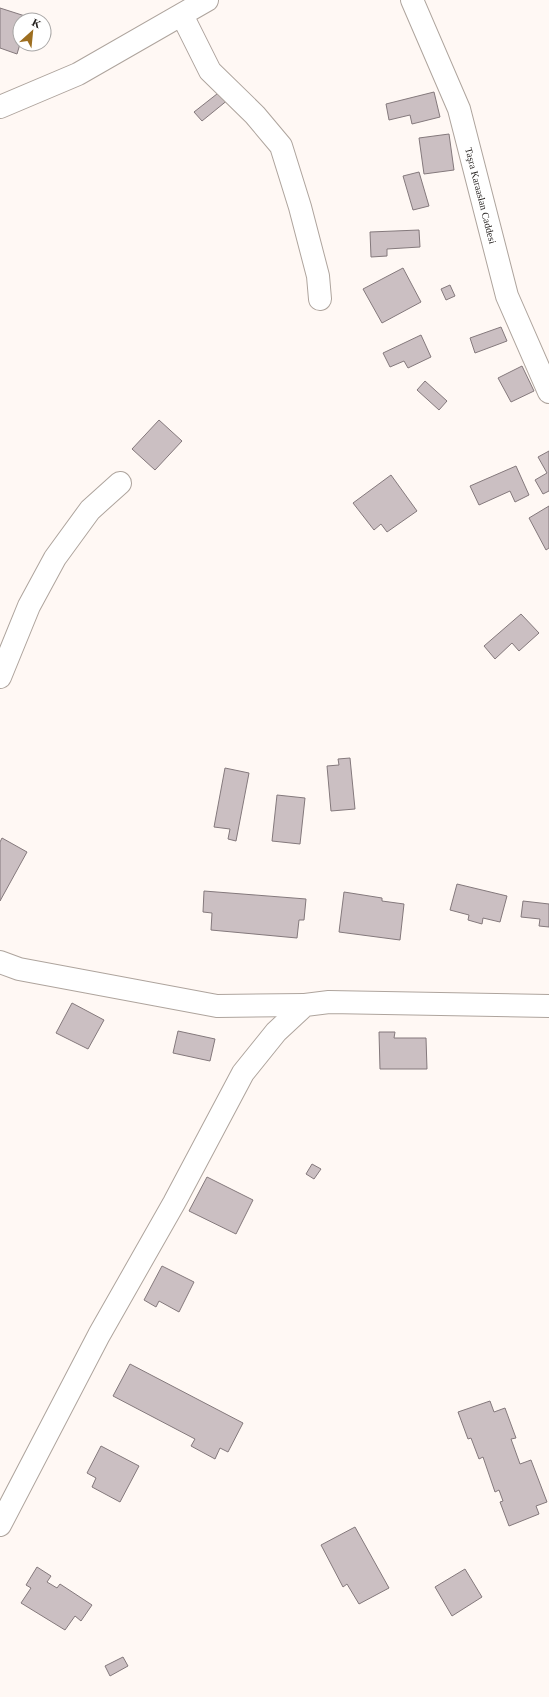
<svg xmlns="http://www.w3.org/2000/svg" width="549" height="1697" font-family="'Times New Roman',serif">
<rect width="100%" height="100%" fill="#fff8f4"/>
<!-- building -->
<g fill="#cbbfc2" stroke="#84797c">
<path d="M0 8 25 16 23 20H20V44L17 54 0 48Z"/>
<path d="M222 90 229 99 202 121 194 112Z"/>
<path d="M434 92 440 117 412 124 410 115 389 120 386 104Z"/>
<path d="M449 134 454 170 424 174 419 138Z"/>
<path d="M419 172 429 206 413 210 403 176Z"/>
<path d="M419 230 420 247 387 249V256L371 257 370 232Z"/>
<path d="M403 268 421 302 382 323 363 289Z"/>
<path d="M450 285 455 296 446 300 441 289Z"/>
<path d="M501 327 507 341 475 353 470 338Z"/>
<path d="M421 335 431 357 408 368 404 361 390 367 383 353Z"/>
<path d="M522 366 534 391 511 402 498 378Z"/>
<path d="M425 381 447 401 439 410 417 390Z"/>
<path d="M159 420 182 441 155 470 132 449Z"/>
<path d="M549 451V491L543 494 535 480 547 473 538 457Z"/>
<path d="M516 466 529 495 515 502 510 491 479 505 470 486Z"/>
<path d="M391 475 417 511 387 532 381 524 374 530 353 503Z"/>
<path d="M549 506V548L546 550 529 518Z"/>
<path d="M521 614 539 633 519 651 512 643 495 659 484 646Z"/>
<path d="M350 758 355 809 331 811 327 766 339 765 338 759Z"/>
<path d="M225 768 249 773 236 841 228 839 230 829 214 827Z"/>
<path d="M277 795 305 798 300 844 272 841Z"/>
<path d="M2 838 27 852 0 901V842Z"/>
<path d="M457 884 507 896 500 922 483 918 482 924 468 920 469 915 450 910Z"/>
<path d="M204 891 306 899 304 920H299L297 938 211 930 212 913 203 912Z"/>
<path d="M344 892 382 898V901L404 904 400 940 339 932Z"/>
<path d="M523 901 549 904V927L539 926 540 919 521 917Z"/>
<path d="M72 1003 104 1020 88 1049 56 1033Z"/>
<path d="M178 1031 215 1039 210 1061 173 1053Z"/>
<path d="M379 1032H395L394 1038H426L427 1069H380Z"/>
<path d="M312 1164 321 1169 314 1179 306 1174Z"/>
<path d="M207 1177 253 1200 236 1234 189 1211Z"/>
<path d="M162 1266 194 1282 179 1312 159 1301 156 1307 144 1300Z"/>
<path d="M130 1364 243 1423 228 1452 220 1448 215 1459 191 1446 195 1439 113 1396Z"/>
<path d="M490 1401 494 1412 505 1408 516 1438 511 1439 520 1464 531 1460 547 1502 536 1506 539 1514 509 1526 500 1502 503 1501 499 1490 495 1492 483 1457 479 1459 471 1438 468 1439 458 1412Z"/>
<path d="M101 1446 139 1466 120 1502 92 1487 96 1478 87 1473Z"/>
<path d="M355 1527 389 1588 359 1604 347 1584 343 1587 321 1545Z"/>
<path d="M37 1567 51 1576 47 1582 57 1588 60 1584 92 1605 81 1621 75 1616 65 1630 21 1603 31 1588 26 1585Z"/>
<path d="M465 1569 482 1597 452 1616 435 1587Z"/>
<path d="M123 1657 128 1666 110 1676 105 1666Z"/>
</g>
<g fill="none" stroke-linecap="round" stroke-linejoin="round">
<defs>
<g id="minor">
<path id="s1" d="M412 0 459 109 507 296 549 392"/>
<path d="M182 15 210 71 255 115 281 146 300 207 318 276 320 299"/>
<path d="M0 107 78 74 207 0"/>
<path d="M0 677 29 606 55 558 90 510 120 483"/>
<path d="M0 962 19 969 217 1006 305 1005"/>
<path d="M0 1525 99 1335 174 1203 243 1073 276 1032 305 1005 329 1002 549 1006"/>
</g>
</defs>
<!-- minor casing -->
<use href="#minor" stroke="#aea49d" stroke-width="24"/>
<!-- minor -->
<use href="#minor" stroke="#fff" stroke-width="22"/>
</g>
<g text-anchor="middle" stroke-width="3" stroke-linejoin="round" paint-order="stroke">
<!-- street labels -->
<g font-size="10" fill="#25211f" stroke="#fff">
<text dy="4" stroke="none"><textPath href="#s1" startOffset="208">Taşra Karaaslan Caddesi</textPath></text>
</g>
</g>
<!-- north arrow -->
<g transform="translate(32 32) rotate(27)"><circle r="19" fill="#ffffff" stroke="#a8a6a5"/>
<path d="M0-3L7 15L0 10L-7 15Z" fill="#9d6e20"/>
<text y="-6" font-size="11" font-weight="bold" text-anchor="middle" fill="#25211f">K</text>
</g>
</svg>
